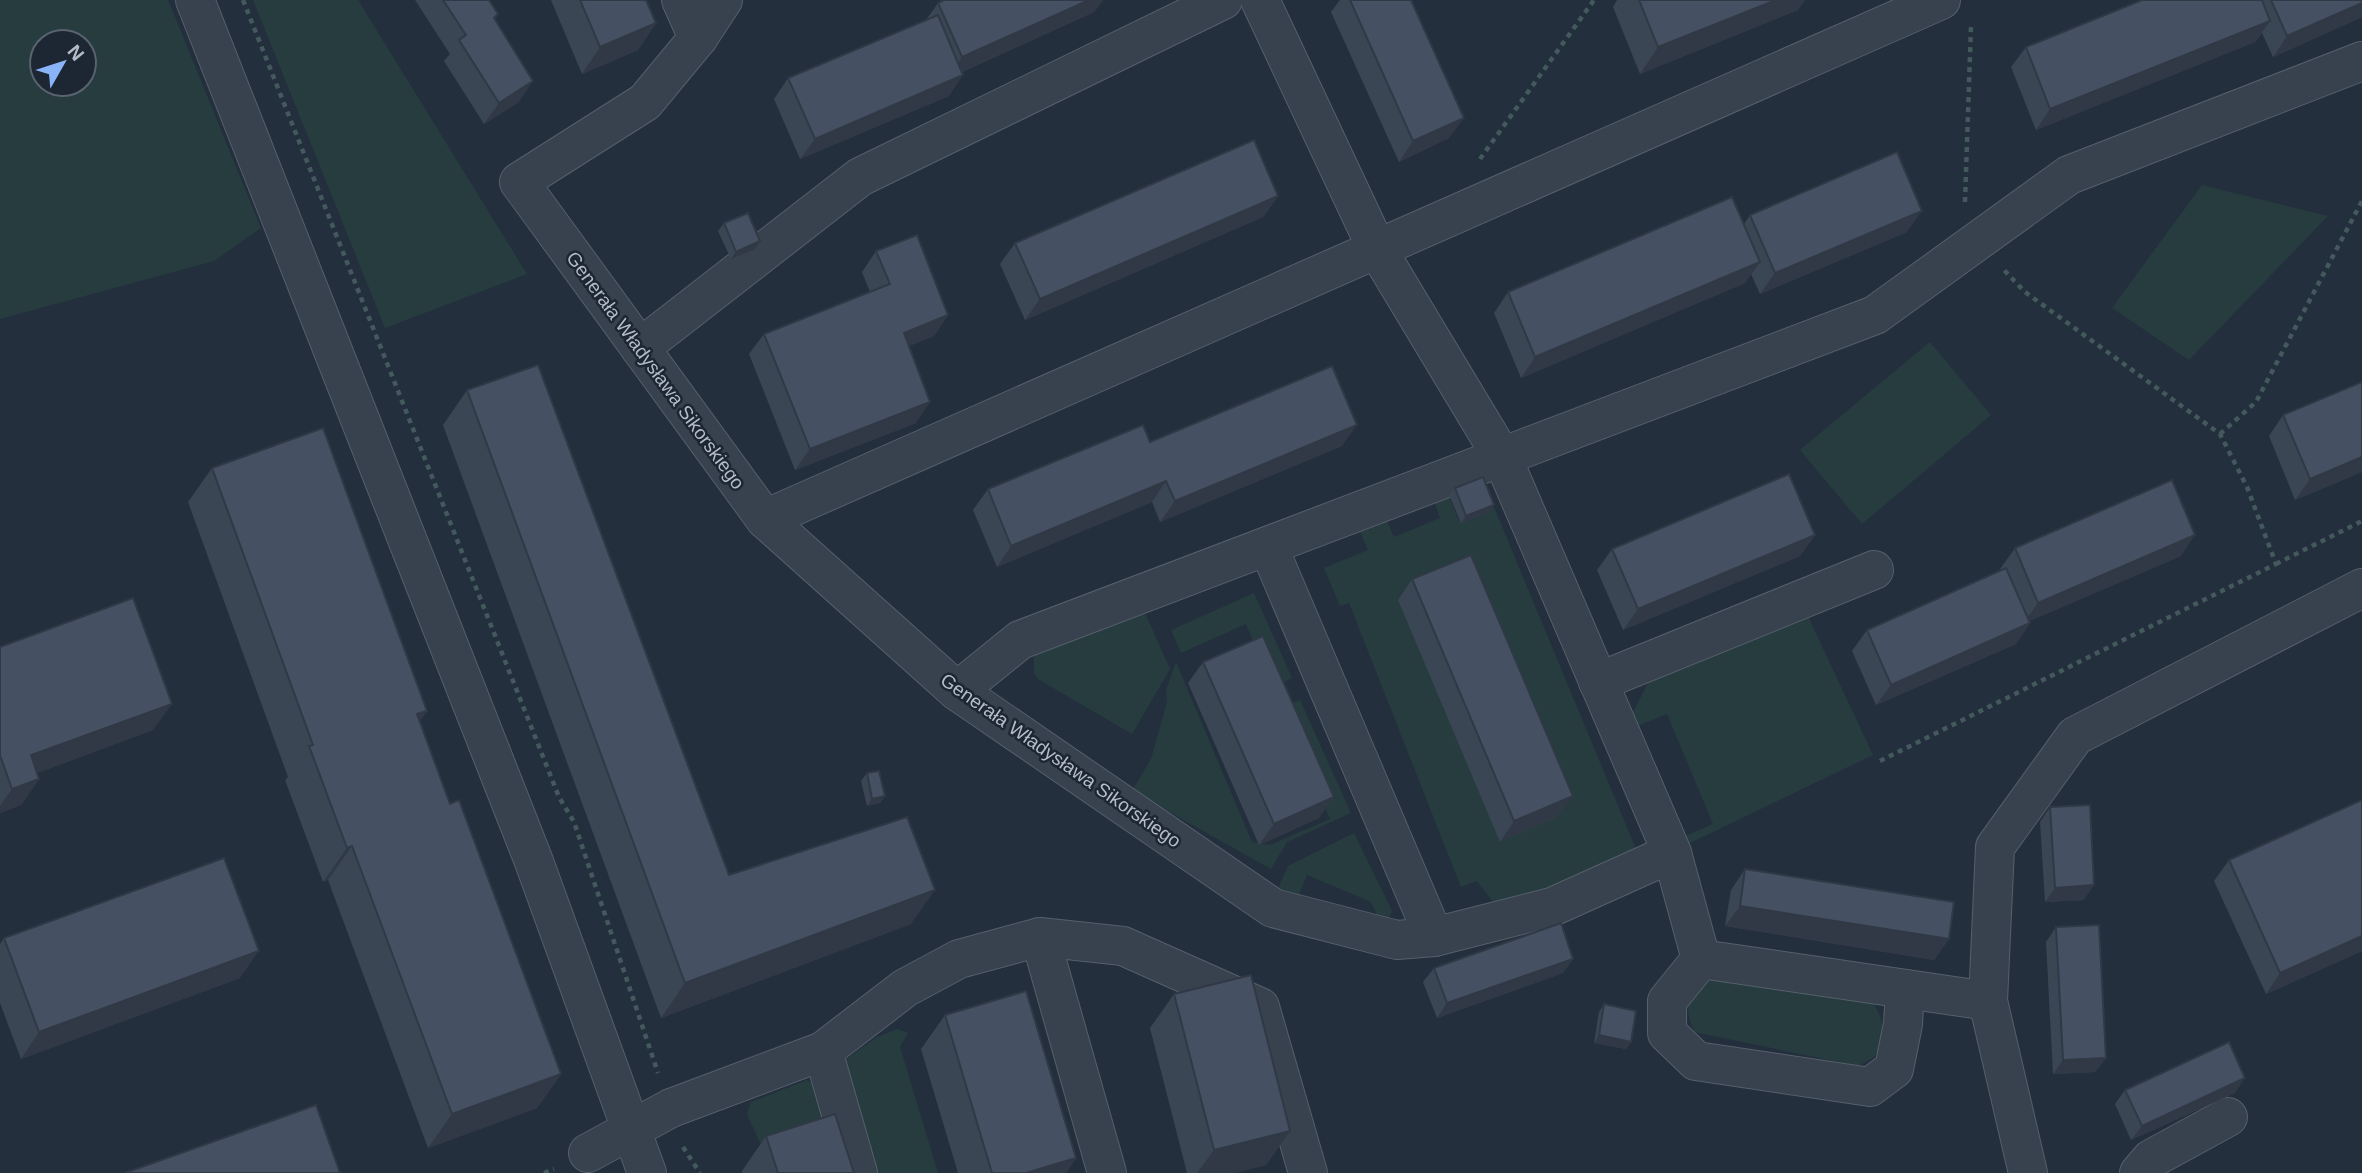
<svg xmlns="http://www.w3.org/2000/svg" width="2362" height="1173" font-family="Arial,sans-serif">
<rect width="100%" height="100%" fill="#242f3e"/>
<!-- green -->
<g fill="#263c3f" fill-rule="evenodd">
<path d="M0 0H168L261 228 214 261 0 319ZM42 42H84V84H42Z"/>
<path d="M253 0H358L527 274 385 328Z"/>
<path d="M2202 185 2328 216 2189 360 2112 308Z"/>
<path d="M1930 342 1991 415 1862 524 1800 450Z"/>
<path d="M1447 492 1459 521 1494 507 1636 849 1627 860 1496 906 1477 881 1461 887 1349 603 1340 606 1324 568 1368 550 1356 523 1383 512 1394 537 1440 518 1433 498Z"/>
<path d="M1254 593 1292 678 1273 687 1246 624 1181 653 1171 630Z"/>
<path d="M1142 606 1170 669 1132 734 1038 679 1034 673V653Z"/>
<path d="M1804 608 1873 755 1684 846 1683 837 1713 824 1667 714 1637 726 1632 714 1648 683Z"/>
<path d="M1176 662 1252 842 1270 845 1330 819 1280 708 1300 700 1351 813 1287 842 1271 869 1132 791 1151 759 1167 702 1166 690Z"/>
<path d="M1354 833 1392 911 1387 921 1381 923 1371 902 1307 875 1298 897 1278 889 1288 866Z"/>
<path d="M1709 979 1872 999 1881 1018 1886 1042 1873 1058 1858 1066 1694 1032C1683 1003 1687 1000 1709 979Z"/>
<path d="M897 1029 908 1033 900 1047 938 1173H868L845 1060 877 1037Z"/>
<path d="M807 1080 822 1087 845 1173 762 1147 747 1114 751 1102Z"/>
</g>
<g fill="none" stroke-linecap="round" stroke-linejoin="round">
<defs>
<g id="minor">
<path d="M195 0 533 859 647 1173"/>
<path d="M681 0 698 38"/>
<path d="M723 0 698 38 645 102 519 182 765 519 957 691 1273 908 1397 940 1434 937 1552 907 1672 853 1701 959 1988 1001"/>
<path d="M1260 0 1377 249 1502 457 1672 853"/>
<path d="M640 348 860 177 1223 0"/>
<path d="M765 519 1941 0"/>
<path d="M1268 546 1434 937"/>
<path d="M1598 682 1874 570"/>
<path d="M957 691 1020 640 1875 315 2069 175 2362 61"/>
<path d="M1040 937 1107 1173"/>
<path d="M1701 959 1667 1001V1033L1696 1061 1870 1087 1894 1069 1903 1024 1905 989"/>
<path d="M823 1051 858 1173"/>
<path d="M588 1153 671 1108 823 1051 905 988 959 959 1040 937 1123 946 1260 1007 1308 1173"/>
<path d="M2028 1173 1988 1001 1995 847 2075 736 2362 588"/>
<path d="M2139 1173 2151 1159 2228 1117"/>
</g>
</defs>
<!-- minor casing -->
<use href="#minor" stroke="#565f6c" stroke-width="40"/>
<!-- path -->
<g stroke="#44595c" stroke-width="4.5" stroke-dasharray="5 5" stroke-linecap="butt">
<path d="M243 0 559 797 574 822 658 1073"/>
<path d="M1480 159 1594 0"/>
<path d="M1965 202 1971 26"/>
<path d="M2220 434 2256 402 2362 201"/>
<path d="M2276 564 2362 521"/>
<path d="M1880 761 2276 564 2247 487 2220 434 2025 292 2003 269"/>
<path d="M683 1147 700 1173"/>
<path d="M544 1173 554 1169"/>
</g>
<!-- minor -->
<use href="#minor" stroke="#38414e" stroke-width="38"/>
</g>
<!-- wall -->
<g fill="#3b4654">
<path d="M415 0H489L498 14 495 19 519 102 484 124 444 61 450 54Z"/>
<path d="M551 0H646L656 23 638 50 582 74Z"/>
<path d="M944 0H1103L1094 12 962 72 949 96 800 159 774 99 788 78 926 20 938 3Z"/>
<path d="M1340 0H1350L1449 138 1399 162 1331 12Z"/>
<path d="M1617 0H1805L1798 10 1640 74 1613 7Z"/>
<path d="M2142 0H2362V17L2273 57 2262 33 2255 42 2036 130 2011 67 2026 47Z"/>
<path d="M1278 196 1263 217 1025 320 1000 264 1015 243Z"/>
<path d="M1750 215 1907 232 1760 294 1751 274 1745 283 1521 378 1494 313 1508 292 1744 224Z"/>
<path d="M724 223 755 249 731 259 718 231Z"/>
<path d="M876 251 948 315 934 336 909 346 916 423 795 470 749 354 764 334 870 292 862 272Z"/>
<path d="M2362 382V472L2295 500 2269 436 2283 415Z"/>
<path d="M467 390 729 875 911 924 661 1018 443 425Z"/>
<path d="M1150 442 1342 446 1160 522 1152 502 997 567 973 510 988 489Z"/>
<path d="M212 468 427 711 420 721 450 804 561 1074 537 1108 428 1148 328 880 323 882 285 780 288 777 188 502Z"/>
<path d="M1455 488 1494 505 1489 513 1461 523 1449 495Z"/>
<path d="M1815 535 1800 556 1623 630 1597 570 1612 549Z"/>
<path d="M2015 548 2181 556 2029 621 2030 623 2016 644 1876 705 1852 651 1867 630 2001 570 2000 569Z"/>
<path d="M1412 579 1558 817 1500 842 1398 600Z"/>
<path d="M0 647 153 730 37 773 39 779 21 805 0 813Z"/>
<path d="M1203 662 1319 818 1259 845 1188 683Z"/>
<path d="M867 773 885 796 880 803 867 806 861 781Z"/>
<path d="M2050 807 2084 900 2045 902 2040 822Z"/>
<path d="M2229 860 2362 951 2266 994 2214 881Z"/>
<path d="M1745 869 1949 939 1934 960 1725 926 1731 890Z"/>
<path d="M2056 927 2106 1058 2095 1072 2053 1074 2046 942Z"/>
<path d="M4 938 240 978 21 1059 0 1003V944Z"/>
<path d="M1573 959 1563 973 1437 1018 1423 982 1434 968Z"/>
<path d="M1174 994 1290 1131 1266 1165 1234 1173H1187L1150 1028Z"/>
<path d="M1604 1004 1631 1042 1626 1049 1594 1043 1599 1012Z"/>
<path d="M945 1015 1076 1158 1066 1173H958L921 1049Z"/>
<path d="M2125 1090 2235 1093 2131 1140 2115 1104Z"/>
<path d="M766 1136 854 1173H742V1171Z"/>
</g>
<!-- shaded-wall -->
<g fill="#303945">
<path d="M1089 0H1103L1094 12 948 78 962 57Z"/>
<path d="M1776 0H1805L1798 10 1640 74 1658 47Z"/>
<path d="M2362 3V17L2273 57 2287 36Z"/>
<path d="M2270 21 2255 42 2036 130 2050 109Z"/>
<path d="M656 23 638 50 582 74 600 47Z"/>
<path d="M963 75 949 96 800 159 815 139Z"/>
<path d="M533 81 519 102 484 124 499 103Z"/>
<path d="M1464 118 1449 138 1399 162 1413 141Z"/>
<path d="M1278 196 1263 217 1025 320 1040 299Z"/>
<path d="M1922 211 1907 232 1760 294 1775 273Z"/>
<path d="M760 241 755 249 731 259 736 252Z"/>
<path d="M1760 262 1745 283 1521 378 1535 357Z"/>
<path d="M948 315 934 336 889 354 904 333Z"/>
<path d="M930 402 916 423 795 470 810 449Z"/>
<path d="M1357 425 1342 446 1160 522 1175 501Z"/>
<path d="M2362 457V472L2295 500 2310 479Z"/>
<path d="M1166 481 1152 502 997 567 1011 546Z"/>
<path d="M1494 505 1489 513 1461 523 1466 516Z"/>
<path d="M1815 535 1800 556 1623 630 1638 609Z"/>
<path d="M2195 535 2181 556 2023 624 2038 603Z"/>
<path d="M2030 623 2016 644 1876 705 1891 685Z"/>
<path d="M172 704 153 730 12 782 31 755Z"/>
<path d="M427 711 403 745 417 714Z"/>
<path d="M39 779 21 805 0 813V806L12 789Z"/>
<path d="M885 796 880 803 867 806 872 799Z"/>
<path d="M1573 796 1558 817 1500 842 1514 821Z"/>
<path d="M1334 797 1319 818 1259 845 1274 824Z"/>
<path d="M352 846 328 880 323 882 347 848Z"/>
<path d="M2094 885 2084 900 2045 902 2055 888Z"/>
<path d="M935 890 911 924 661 1018 685 983Z"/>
<path d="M1740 906 1949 939 1934 960 1725 926Z"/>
<path d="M2362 936V951L2266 994 2280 973Z"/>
<path d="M259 951 240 978 21 1059 39 1032Z"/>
<path d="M1573 959 1563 973 1437 1018 1447 1003Z"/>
<path d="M1599 1035 1631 1042 1626 1049 1594 1043Z"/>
<path d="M2106 1058 2095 1072 2053 1074 2063 1060Z"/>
<path d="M561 1074 537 1108 428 1148 452 1114Z"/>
<path d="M2245 1078 2235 1093 2131 1140 2142 1126Z"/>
<path d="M1290 1131 1266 1165 1234 1173H1197L1214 1150Z"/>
<path d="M1076 1158 1066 1173H1026Z"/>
</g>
<!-- building -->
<g fill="#455162" stroke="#303945" stroke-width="2">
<path d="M443 0H489L498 14 494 18 533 81 499 103 459 40 466 35Z"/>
<path d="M580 0H646L656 23 600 47Z"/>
<path d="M944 0H1089L962 57 938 3Z"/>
<path d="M1350 0H1411L1464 118 1413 141Z"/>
<path d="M1639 0H1776L1658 47Z"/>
<path d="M2142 0H2262L2270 21 2050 109 2026 47Z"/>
<path d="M2271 0H2362V3L2287 36Z"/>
<path d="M938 15 963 75 815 139 788 78Z"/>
<path d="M1254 140 1278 196 1040 299 1015 243Z"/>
<path d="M1897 152 1922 211 1775 273 1750 215Z"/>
<path d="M1732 197 1760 262 1535 357 1508 292Z"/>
<path d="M748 213 760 241 736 252 724 223Z"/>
<path d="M917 235 948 315 904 333 930 402 810 449 764 334 890 284 876 251Z"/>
<path d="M538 365 729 875 907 817 935 890 685 983 467 390Z"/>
<path d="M1332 366 1357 425 1175 501 1166 481 1011 546 988 489 1143 425 1150 442Z"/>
<path d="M2362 382V457L2310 479 2283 415Z"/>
<path d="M323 428 427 711 417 714 450 804 459 800 561 1074 452 1114 352 846 347 848 309 746 313 745 212 468Z"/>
<path d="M1789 474 1815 535 1638 609 1612 549Z"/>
<path d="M1483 477 1494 505 1466 516 1455 488Z"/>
<path d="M2172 480 2195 535 2038 603 2015 548Z"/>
<path d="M1471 555 1573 796 1514 821 1412 579Z"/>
<path d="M2006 568 2030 623 1891 685 1867 630Z"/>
<path d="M133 598 172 704 31 755 39 779 12 789 1 758H0V647Z"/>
<path d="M1263 636 1334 797 1274 824 1203 662Z"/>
<path d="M879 771 885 796 872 799 867 773Z"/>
<path d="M2362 800V936L2280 973 2229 860Z"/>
<path d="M2090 805 2094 885 2055 888 2050 807Z"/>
<path d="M224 858 259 951 39 1032 4 938Z"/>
<path d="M1745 869 1954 902 1949 939 1740 906Z"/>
<path d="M1561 923 1573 959 1447 1003 1434 968Z"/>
<path d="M2099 925 2106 1058 2063 1060 2056 927Z"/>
<path d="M1251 975 1290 1131 1214 1150 1174 994Z"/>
<path d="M1026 991 1076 1158 1026 1173H992L945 1015Z"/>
<path d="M1604 1004 1636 1011 1631 1042 1599 1035Z"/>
<path d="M2229 1042 2245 1078 2142 1126 2125 1090Z"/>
<path d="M316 1105 340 1173H125Z"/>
<path d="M835 1114 854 1173H778L766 1136Z"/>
</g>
<g text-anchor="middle" stroke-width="5" stroke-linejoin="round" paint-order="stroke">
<!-- street labels -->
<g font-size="19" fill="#b4bcc9" stroke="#1d2633">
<text transform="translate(656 370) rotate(54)" y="7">Generała Władysława Sikorskiego</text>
<text transform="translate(1061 760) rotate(35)" y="7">Generała Władysława Sikorskiego</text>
</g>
</g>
<!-- north arrow -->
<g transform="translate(63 63) rotate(51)"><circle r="33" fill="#1d2633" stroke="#59626f" stroke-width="2"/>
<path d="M0-5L12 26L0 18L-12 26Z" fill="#8ab4f8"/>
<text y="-10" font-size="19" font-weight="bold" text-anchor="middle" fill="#b4bcc9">N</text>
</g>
</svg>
